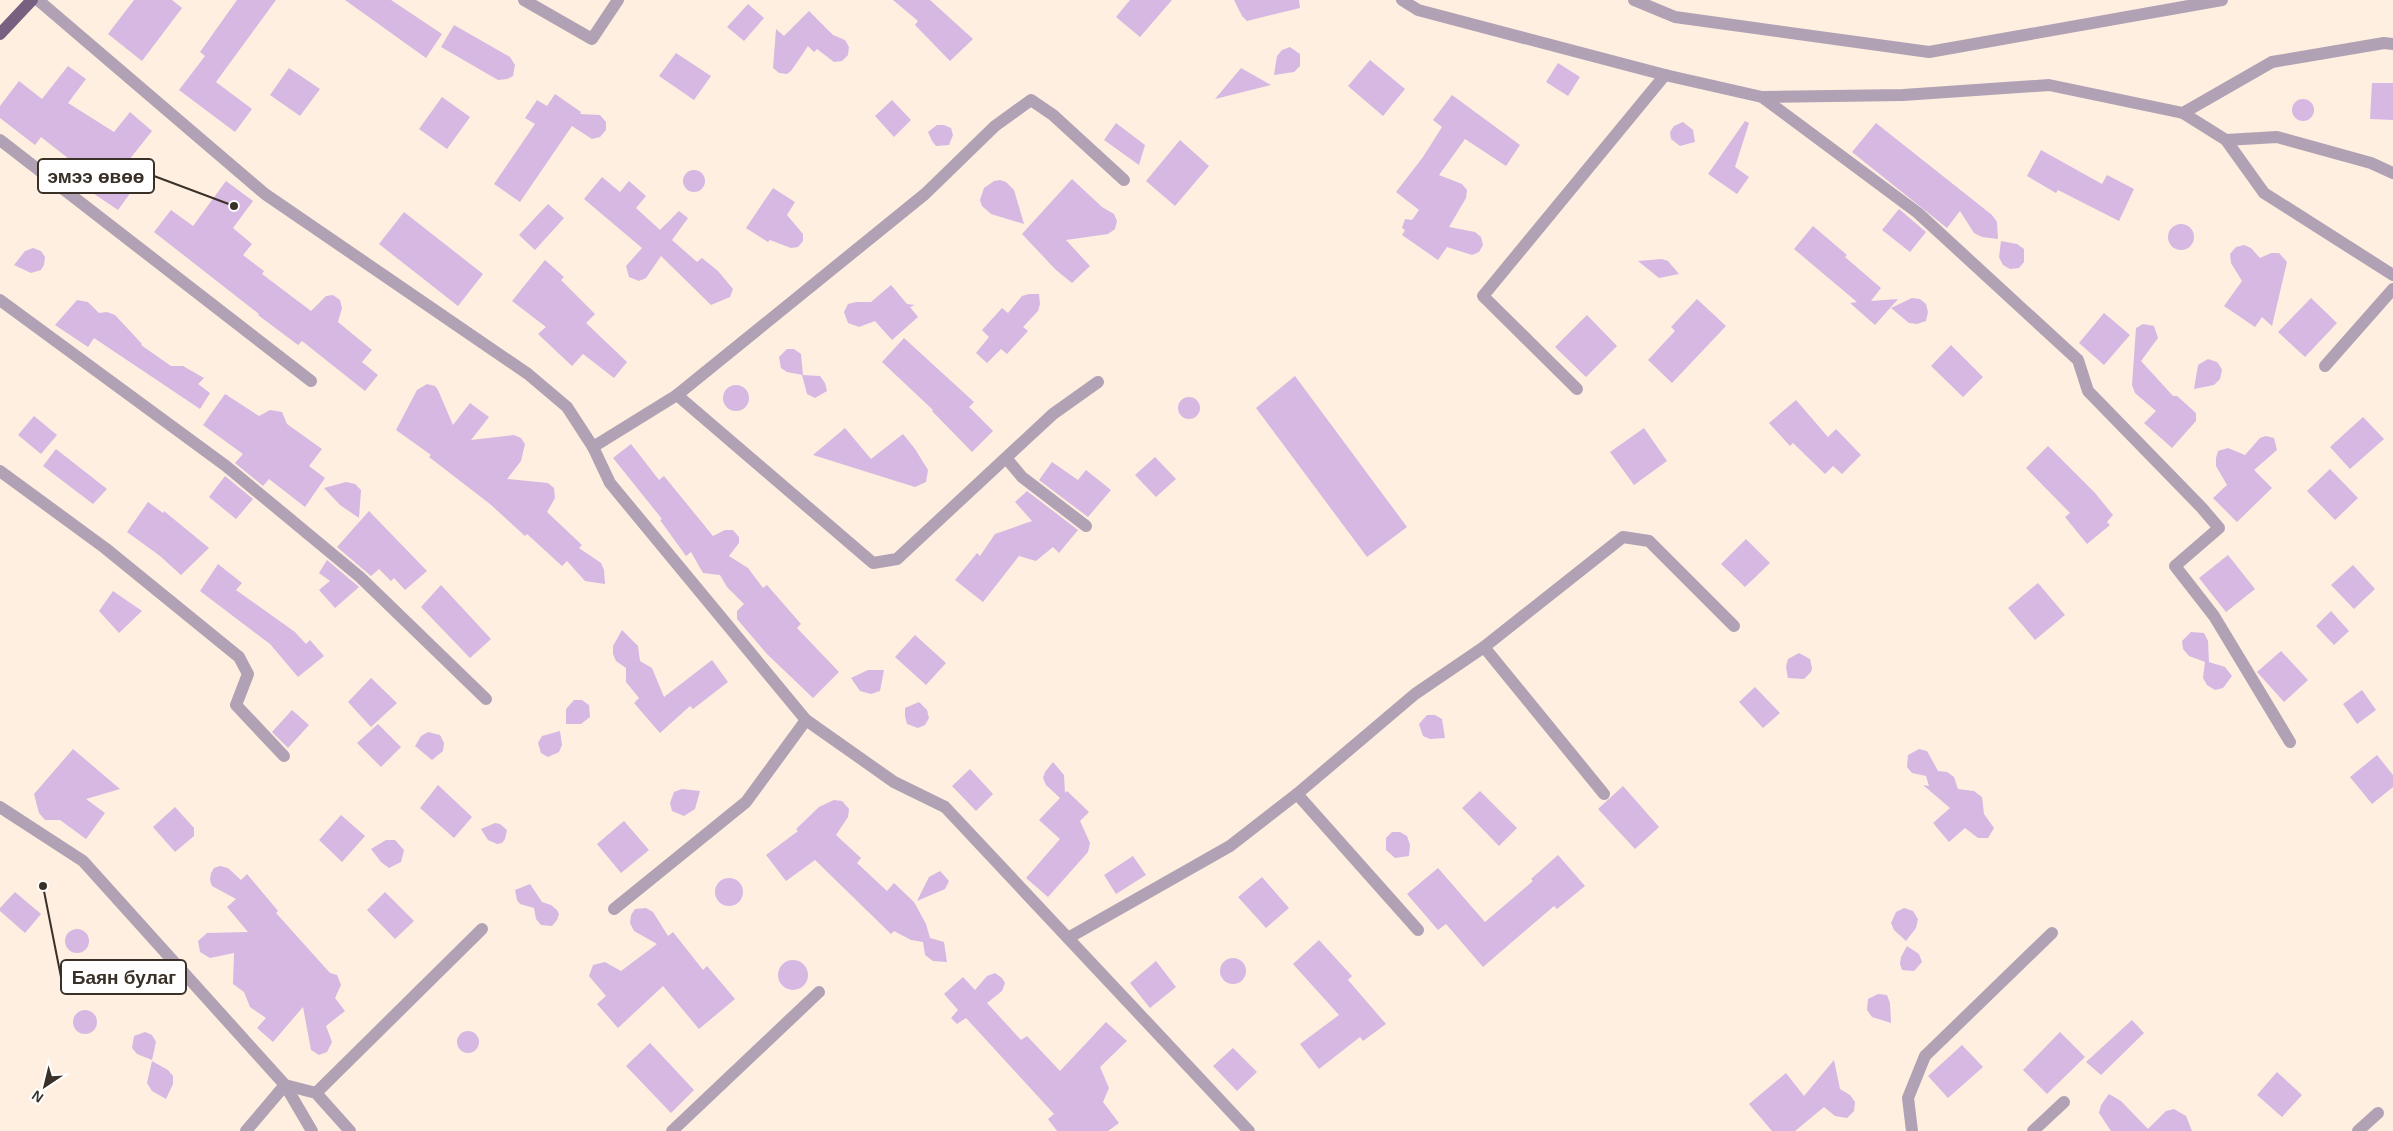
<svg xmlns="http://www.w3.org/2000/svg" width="2393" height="1131" font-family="Arial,sans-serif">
<rect width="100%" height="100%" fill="#ffefe1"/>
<!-- building -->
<g fill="#d6b8e2">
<path d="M134 0H172L182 8 142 61 108 34Z"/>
<path d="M237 0H276L216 82 252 109 235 132 179 90 205 56 200 52Z"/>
<path d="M345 0H391L442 34 426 58Z"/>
<path d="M893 0H930L973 39 950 61 915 25 918 21Z"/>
<path d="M1130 0H1172L1140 37 1116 17Z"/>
<path d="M1234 0H1299L1300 8 1247 21 1242 16Z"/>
<path d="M748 4 764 18 744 41 727 27Z"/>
<path d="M809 11 833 35 845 40 849 47 848 55 842 61 834 62 817 49 814 52 808 46 791 71 787 74 779 73 773 68 776 29 784 36Z"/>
<path d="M454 25 510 57 515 65 513 76 507 79 498 80 441 47Z"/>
<path d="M1290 47 1300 54V66L1294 72 1274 75 1277 56 1282 50Z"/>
<path d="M676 53 711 76 694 100 659 76Z"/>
<path d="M1370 60 1405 89 1383 116 1348 86Z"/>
<path d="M1558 63 1580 77 1568 96 1546 82Z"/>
<path d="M68 66 86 79 68 103 114 132 130 112 152 131 125 165 139 181 118 210 75 181 83 170 41 137 35 145 0 118V106L19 81 42 99Z"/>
<path d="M289 68 320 89 300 116 270 95Z"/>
<path d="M1241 68 1271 85 1215 99Z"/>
<path d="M2372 83H2393V120L2370 119Z"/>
<path d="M555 94 581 112 580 114 600 115 606 122V130L600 137 592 139 572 126 520 202 494 184 535 124 525 118 537 100 547 106Z"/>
<path d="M1452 95 1520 145 1506 166 1465 139 1439 175 1462 184 1467 190 1466 198 1449 227 1475 232 1481 237 1483 245 1479 252 1472 255 1447 247 1438 260 1402 235 1405 230 1402 228 1405 219 1412 220 1419 210 1396 192 1423 157 1442 127 1433 120Z"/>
<path d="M442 97 470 117 447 149 419 129Z"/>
<circle cx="2303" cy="110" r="11"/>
<path d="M892 100 911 120 894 137 875 116Z"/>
<path d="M1745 121 1749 123 1735 167 1749 177 1737 194 1708 174Z"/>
<path d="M1683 122 1693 130 1695 142 1680 146 1671 139 1670 132 1674 126Z"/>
<path d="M1116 123 1145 145 1139 165 1104 140Z"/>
<path d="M1876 123 1992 215 1997 222 1998 239 1982 237 1974 233 1960 211 1947 228 1852 152Z"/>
<path d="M937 125H944L951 128 953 135 949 145 936 146 932 141 928 132Z"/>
<path d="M1180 140 1209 166 1175 206 1146 181Z"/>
<path d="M2041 150 2102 184 2107 175 2134 189 2119 221 2058 190 2056 193 2027 176Z"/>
<circle cx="694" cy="181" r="11"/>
<path d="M602 177 620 192 629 181 646 196 636 208 660 230 679 211 688 218 672 240 697 262 702 258 718 271 733 289 730 297 711 305 661 256 646 278 639 281 629 277 626 266 642 248 584 199Z"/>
<path d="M1072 179 1102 207 1114 214 1117 221 1115 229 1108 234 1066 240 1090 266 1072 283 1056 270 1022 234Z"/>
<path d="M1000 180 1006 182 1014 190 1024 224 991 214 982 206 980 200 984 188 994 181Z"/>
<path d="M226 181 253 201 233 228 252 244 243 255 264 271 262 274 311 311 326 296 333 295 340 300 342 308 338 322 372 350 362 362 378 375 365 391 302 341 298 345 258 315 259 314 154 232 171 210 193 226Z"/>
<path d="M773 188 795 202 787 215 803 234V241L798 247 791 248 770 240 768 242 746 228Z"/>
<path d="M548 204 564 218 535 250 519 235Z"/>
<path d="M1899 209 1926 232 1910 252 1882 230Z"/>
<path d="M404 212 483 274 458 306 379 244Z"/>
<circle cx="2181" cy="237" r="13"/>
<path d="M1813 226 1847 255 1845 257 1881 288 1871 301 1898 299 1875 325 1850 303 1857 302 1794 249Z"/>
<path d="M2001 241 2017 244 2024 249V262L2019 268 2010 269 2003 265 1999 257Z"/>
<path d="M2244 245 2251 248 2260 258 2271 253H2279L2287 262 2272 326 2262 317 2255 327 2224 306 2242 281 2231 263 2230 254 2236 247Z"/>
<path d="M33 248 41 251 45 257 44 265 41 270 31 273 14 265 25 251Z"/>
<path d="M1662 259 1668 261 1679 274 1659 278 1638 261Z"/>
<path d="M545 260 564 277 561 280 595 314 586 323 627 362 614 378 583 354 572 366 538 334 546 327 512 301Z"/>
<path d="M891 285 907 304 915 305 910 307 918 317 892 340 875 321 859 327 848 323 844 312 848 304 856 302H871Z"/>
<path d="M1029 294H1039L1040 304 1038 311 1023 327 1028 331 1007 354 1001 349 987 363 976 353 989 337 982 330 1002 308 1008 313 1022 296Z"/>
<path d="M1912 298 1920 299 1926 304 1928 312 1926 321 1917 324 1909 323 1891 308Z"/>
<path d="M2311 298 2337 323 2305 357 2278 332Z"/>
<path d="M1697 299 1726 326 1672 383 1648 360 1675 331 1671 327Z"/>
<path d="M77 300 88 302 99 313 107 312 115 315 142 344 141 345 171 366H183L204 378 198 384 210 393 200 409 94 338 88 347 55 325Z"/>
<path d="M2104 313 2130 335 2104 365 2079 343Z"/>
<path d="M1587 315 1617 346 1586 377 1555 347Z"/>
<path d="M2143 324 2154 326 2158 338 2141 361 2173 396H2177L2196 413V421L2172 448 2144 423 2156 411 2135 393 2132 385 2136 328Z"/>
<path d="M904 338 974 402 969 407 993 431 972 452 932 411 933 410 882 362Z"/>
<path d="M1951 345 1983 377 1963 397 1931 366Z"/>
<path d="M787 349H794L801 354 803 375 787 372 781 368 779 357Z"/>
<path d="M2208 359 2217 362 2220 366 2222 370 2220 379 2214 385 2194 389 2198 365Z"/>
<path d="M802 375 820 376 825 383 827 391 815 398 807 394Z"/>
<path d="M1295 376 1407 527 1367 557 1256 408Z"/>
<path d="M427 384 435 386 438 390 453 425 470 403 489 417 471 440 514 435 521 438 525 444 521 461 507 479 548 483 554 488 555 498 547 512 582 545 579 548 601 563 604 570 605 584 585 581 567 561 562 566 527 534 525 536 490 504 429 457 431 455 396 430 417 390Z"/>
<circle cx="736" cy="398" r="13"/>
<path d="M225 394 259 416 270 410 282 412 287 424 322 449 309 466 325 478 305 507 269 479 263 486 235 463 243 454 203 425Z"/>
<circle cx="1189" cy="408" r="11"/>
<path d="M1796 400 1828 437 1836 429 1861 455 1842 474 1833 466 1825 474 1793 443 1790 446 1769 423Z"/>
<path d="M34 416 57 435 41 454 18 435Z"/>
<path d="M2363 417 2384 439 2350 469 2330 447Z"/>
<path d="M845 428 871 459 903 434 915 449 928 470 926 482 915 487 813 455Z"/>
<path d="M1644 428 1667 461 1634 485 1610 452Z"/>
<path d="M2266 436 2274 438 2277 450 2254 470 2272 488 2237 522 2213 498 2227 485 2216 466V458L2218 451 2228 448 2245 455 2260 438Z"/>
<path d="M631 444 659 480 664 476 713 536 725 530H733L739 537V543L729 556 748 568 763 588 767 585 801 624 797 628 839 672 813 698 767 654 737 619V611L744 604 727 587 720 575 703 573 691 552 686 556 660 520 662 519 613 458Z"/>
<path d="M2048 446 2095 493 2113 515 2107 522 2110 525 2087 544 2065 517 2070 513 2026 468Z"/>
<path d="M56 449 107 489 93 504 43 466Z"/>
<path d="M1155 457 1176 479 1156 497 1135 475Z"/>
<path d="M1052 462 1078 480 1086 470 1111 490 1088 517 1039 480Z"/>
<path d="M2330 469 2358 498 2335 520 2307 491Z"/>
<path d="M225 476 253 499 236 519 209 497Z"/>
<path d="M346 482 355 484 361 490 359 518 340 505 324 488Z"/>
<path d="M1027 491 1078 530 1059 553 1053 547 1036 561 1019 556 983 602 955 580 977 553 980 556 995 534 1032 521 1015 502Z"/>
<path d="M148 502 163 513 164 511 209 548 181 575 160 556 127 532Z"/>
<path d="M369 511 427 571 405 590 394 578 391 581 379 569 371 576 337 547Z"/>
<path d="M1746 539 1770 563 1745 587 1721 564Z"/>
<path d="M2228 555 2255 589 2226 612 2199 578Z"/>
<path d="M327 560 359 587 335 608 319 590 330 581 319 573Z"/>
<path d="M218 564 242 583 236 590 295 632 306 644 310 640 324 656 298 677 270 644 200 591Z"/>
<path d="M2353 565 2375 589 2354 609 2331 585Z"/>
<path d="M2038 583 2065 615 2035 640 2008 608Z"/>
<path d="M441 585 491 639 470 658 421 607Z"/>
<path d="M113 591 142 611 119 633 99 611Z"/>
<path d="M2331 611 2349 631 2334 645 2316 626Z"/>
<path d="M622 630 638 646 640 661 652 668 664 697 712 660 728 682 693 709 690 706 660 733 634 703 639 698 626 682V668L616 661 613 654V646Z"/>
<path d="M2191 632 2204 633 2208 641 2209 662 2225 667 2232 676 2223 688 2215 690 2207 685 2203 678 2205 662 2189 656 2183 649 2182 641Z"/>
<path d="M915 635 946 663 926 685 895 657Z"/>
<path d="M2281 651 2308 680 2284 702 2257 672Z"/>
<path d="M1799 653 1810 659 1812 668 1811 672 1804 679 1788 678 1786 667 1788 659Z"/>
<path d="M868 670H884L880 691 871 694 860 691 851 678Z"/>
<path d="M371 678 397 703 371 727 348 702Z"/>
<path d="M1755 687 1780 713 1763 728 1739 702Z"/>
<path d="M2362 690 2376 710 2357 724 2343 704Z"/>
<path d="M574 700H582L589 705 590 717 581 724H566V709Z"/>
<path d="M919 702 927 710 929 718 925 725 918 728 907 724 905 716V708Z"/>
<path d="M292 710 309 725 288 748 272 732Z"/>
<path d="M1427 715H1435L1442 719 1445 738 1430 739 1423 736 1419 724Z"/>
<path d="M378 724 401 747 381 767 357 743Z"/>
<path d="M560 731 562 745 559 752 548 757 541 753 538 743 542 736Z"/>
<path d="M428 732 440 735 444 743 443 751 432 760 415 746 421 736Z"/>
<path d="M73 749 120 789 86 799 105 813 86 839 60 820H45L39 813 34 794Z"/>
<path d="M1919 749 1927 751 1938 771 1947 772 1954 777 1958 789 1974 791 1982 797 1984 814 1994 828 1988 838H1978L1965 828 1949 842 1933 823 1950 808 1923 785 1929 786 1926 776 1912 773 1907 767 1908 755Z"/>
<path d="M2377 755 2393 775V787L2372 804 2350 777Z"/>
<path d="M1053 762 1064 775 1065 793 1067 791 1089 812 1080 821 1090 843 1088 852 1048 897 1026 878 1060 839 1039 820 1060 798 1046 785 1043 778 1045 772Z"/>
<path d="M970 769 993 794 976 811 952 786Z"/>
<path d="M438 785 472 817 454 838 420 808Z"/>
<path d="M1623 786 1659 827 1635 849 1598 809Z"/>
<path d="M682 789 700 791 695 809 684 816 672 811 670 803 674 792Z"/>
<path d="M1480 791 1517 828 1499 846 1462 808Z"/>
<path d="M834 800 842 801 849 809 848 817 836 835 861 858 857 863 887 891 894 883 914 902 926 924 930 938 944 942 947 962 933 961 925 955 923 942 911 940 894 931 891 934 815 860 786 881 766 855 798 831 796 829 819 807Z"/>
<path d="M175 807 194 828V836L175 852 153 827Z"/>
<path d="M341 815 365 836 342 862 319 840Z"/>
<path d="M624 821 649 850 621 873 597 844Z"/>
<path d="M495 823 500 824 507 830 505 839 502 843 497 844 488 840 481 829Z"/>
<path d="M1392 832H1400L1407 836 1410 845 1409 856 1395 858 1386 850V838Z"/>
<path d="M386 840H395L404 850 401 862 389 868 381 862 371 849Z"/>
<path d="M1558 855 1585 886 1557 909 1554 906 1483 967 1446 924 1438 930 1407 894 1438 868 1485 922 1533 881 1531 879Z"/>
<path d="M1133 856 1146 875 1116 894 1104 875Z"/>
<path d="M220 866 228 868 241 880 247 874 278 911 276 913 330 973 337 975 341 985 335 998 345 1011 326 1026 332 1042 327 1052 319 1055 311 1050 303 1007 273 1042 257 1028 266 1018 250 1007 244 992 233 984 234 953 210 958 200 952 198 941 207 933 248 932 227 907 236 899 212 886 210 880 211 873 214 868Z"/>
<path d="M940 871 949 881 945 889 917 901 929 877Z"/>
<path d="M1262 877 1289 908 1266 928 1238 897Z"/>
<circle cx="729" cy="892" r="14"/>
<path d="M530 884 542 902 551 905 557 910 559 914 557 920 552 926 541 925 536 919 534 908 520 904 517 900 515 890Z"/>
<path d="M15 892 41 914 25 933 0 911V908Z"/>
<path d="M385 892 414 921 395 939 367 910Z"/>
<path d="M646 908 653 912 668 936 673 932 703 970 707 966 735 999 699 1029 663 986 618 1028 597 1004 606 996 589 976 593 965 605 962 621 971 657 944 634 931 630 923 631 915 635 909Z"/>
<path d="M1904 908 1913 911 1918 919 1916 928 1906 941 1894 930 1891 923 1896 912Z"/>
<circle cx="77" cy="941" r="12"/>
<path d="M1319 940 1352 976 1348 980 1386 1024 1363 1041 1360 1037 1319 1069 1300 1044 1339 1015 1293 964Z"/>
<path d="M1907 946 1919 954 1922 962 1914 971 1902 970 1900 964 1901 957Z"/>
<circle cx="1233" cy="971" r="13"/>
<circle cx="793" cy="975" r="15"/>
<path d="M1156 961 1176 987 1150 1008 1130 983Z"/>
<path d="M995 973 1002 978 1005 983 1002 991 987 1003 1021 1040 1027 1036 1060 1071 1106 1022 1127 1041 1100 1067 1109 1088 1103 1102 1119 1123 1108 1131H1057L1048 1119 1054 1114 966 1018 957 1024 951 1018 958 1010 944 994 963 977 975 990 987 976Z"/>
<path d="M1878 994 1887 995 1890 1003 1891 1023 1872 1017 1867 1010 1868 999Z"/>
<circle cx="85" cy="1022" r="12"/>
<path d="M2132 1020 2144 1033 2101 1075 2086 1062Z"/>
<circle cx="468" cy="1042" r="11"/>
<path d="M145 1032 152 1035 156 1042 152 1060 137 1054 132 1048 134 1036Z"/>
<path d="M2060 1032 2085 1057 2047 1094 2023 1070Z"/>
<path d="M650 1043 694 1090 671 1113 626 1066Z"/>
<path d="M1962 1045 1983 1067 1948 1098 1928 1076Z"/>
<path d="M1233 1048 1257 1072 1237 1091 1213 1066Z"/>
<path d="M1834 1060 1840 1089 1850 1095 1855 1102 1854 1111 1847 1118 1835 1116 1824 1107 1795 1131H1772L1749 1104 1786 1073 1804 1096Z"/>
<path d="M152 1061 168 1070 173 1076V1084L166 1099 152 1091 147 1083Z"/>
<path d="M2277 1072 2302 1095 2282 1117 2257 1095Z"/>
<path d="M2109 1094 2121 1101 2148 1129 2166 1111 2174 1109 2186 1116 2192 1131H2111L2099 1113 2101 1105Z"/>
</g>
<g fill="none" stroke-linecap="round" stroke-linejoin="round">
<!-- minor -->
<g stroke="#b0a2b4" stroke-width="12">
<path d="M38 0 265 194 528 374 567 407 593 447 610 483 806 720 894 782 945 807 1249 1131"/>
<path d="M524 0 592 39 618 0"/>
<path d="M1402 0 1418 10 1665 75 1762 97 1903 95 2049 85 2183 113 2272 62 2384 43 2393 44"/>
<path d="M1634 0 1675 17 1929 52 2222 0"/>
<path d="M1762 97 1918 213 2078 360 2088 391 2202 508 2219 528 2175 566 2214 616 2290 742"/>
<path d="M2183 113 2226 140 2277 137 2371 163 2393 173"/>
<path d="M0 140 311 381"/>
<path d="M2226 140 2264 193 2393 275"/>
<path d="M0 300 226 466 360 577 486 699"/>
<path d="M2325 366 2393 289"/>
<path d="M1577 389 1483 296 1665 75"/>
<path d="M677 395 873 563 897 559 1053 414 1098 382"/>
<path d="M593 447 677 395 925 194 995 126 1031 100 1053 115 1124 180"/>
<path d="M1006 458 1022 477 1086 526"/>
<path d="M0 471 105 548 239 657 248 674 236 705 284 756"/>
<path d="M1484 647 1604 794"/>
<path d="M1297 794 1418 930"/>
<path d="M0 807 83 861 285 1085 316 1093 350 1131"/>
<path d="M614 909 746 802 806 720"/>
<path d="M1068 938 1230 846 1297 794 1415 694 1484 647 1623 537 1649 541 1734 626"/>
<path d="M316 1093 482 929"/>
<path d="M246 1131 285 1085 312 1131"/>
<path d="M672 1131 819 992"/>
<path d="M1912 1131 1908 1098 1925 1056 2052 933"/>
<path d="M2033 1131 2064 1102"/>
<path d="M2358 1131 2378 1113"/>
</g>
<!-- major -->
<path stroke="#786080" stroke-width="12" d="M0 34 32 0"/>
</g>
<!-- callouts -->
<path fill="none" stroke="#393027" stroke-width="2" d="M234 206L154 176M43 886L61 977"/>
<g fill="#393027" stroke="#fff" stroke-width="2">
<circle cx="234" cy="206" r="5"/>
<circle cx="43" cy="886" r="5"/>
</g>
<g fill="#fff" stroke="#393027" stroke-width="2">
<rect x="38" y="159" width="116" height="34" rx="5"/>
<rect x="61" y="960" width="125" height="34" rx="5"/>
</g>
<g font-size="19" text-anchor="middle" font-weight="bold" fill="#393027">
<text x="96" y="183">эмээ өвөө</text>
<text x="124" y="984">Баян булаг</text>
</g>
<!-- north arrow -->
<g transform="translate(45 1086) rotate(215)" stroke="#ffffff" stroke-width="4" paint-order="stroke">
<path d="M0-4L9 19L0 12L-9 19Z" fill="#393027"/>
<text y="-8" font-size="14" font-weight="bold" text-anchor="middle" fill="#393027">N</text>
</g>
</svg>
